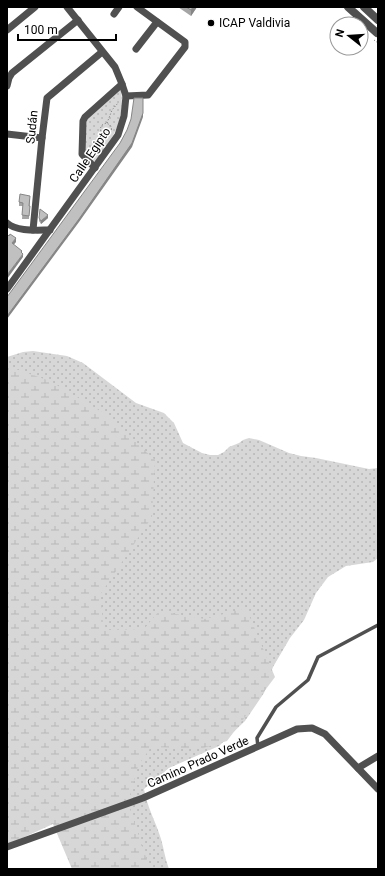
<svg xmlns="http://www.w3.org/2000/svg" width="385" height="876" font-family="Roboto,sans-serif">
<defs>
<pattern id="green-dots" width="8" height="8" patternUnits="userSpaceOnUse"><rect width="8" height="8" fill="#d7d7d7"/><path d="M2 2h.1M6 6h.1" fill="none" stroke="#b7b7b7" stroke-width="1.8" stroke-linecap="round"/></pattern>
<pattern id="wetland-marsh" width="20" height="14" patternUnits="userSpaceOnUse"><rect width="20" height="14" fill="#d7d7d7"/><path d="M1 5h8M5 5V1M11 12h8M15 12V8" fill="none" stroke="#b7b7b7"/></pattern>
</defs>
<rect width="100%" height="100%" fill="#fff"/>
<!-- green -->
<g fill="url(#green-dots)">
<path d="M121 89C125 123 114 135 96 162L92 161 83 154 87 118Z"/>
<path d="M33 351 67 356 83 363 136 403 164 413 174 423 183 443 202 453 210 455H218L224 452 229 447 239 443 243 440 249 438 259 440 289 453 301 456 316 458 369 469 378 468V558L373 562 346 566 328 577 316 593 304 620 290 638 273 667 264 693 245 721 219 746 169 768 144 789C147 807 156 822 161 839 164 849 165 859 169 869H74L63 819 7 839V357L23 352Z"/>
</g>
<!-- wetland -->
<path fill="url(#wetland-marsh)" d="M7 366 50 381 107 415 155 460 152 517 100 595 104 630 144 629 159 611 205 619 246 608 275 677 227 741 200 749 151 747 138 766 128 803 150 869H72L53 824 7 845Z"/>
<g fill="none" stroke-linecap="round" stroke-linejoin="round">
<!-- path -->
<g stroke="#727272" stroke-width="1" stroke-dasharray="1 2" stroke-linecap="butt">
<path d="M374 40 378 43"/>
<path d="M107 123 112 110 118 103"/>
<circle cx="106" cy="129" r="5.5"/>
<path d="M93 156C92 146 96 141 102 134"/>
</g>
<!-- service -->
<path stroke="#505050" stroke-width="3.5" d="M258 747 257 738 276 707 308 680 318 657 378 625"/>
<!-- minor -->
<g stroke="#505050" stroke-width="7">
<path d="M114 14 119 7"/>
<path d="M7 30 35 7"/>
<path d="M136 49 157 22"/>
<path d="M7 86 9 78 12 73 78 20"/>
<path d="M126 96 148 95 185 47V42L137 7"/>
<path d="M7 134 42 138"/>
<path d="M95 168 82 154 83 121 85 117 122 84"/>
<path d="M7 223C17 232 37 230 50 230"/>
<path d="M33 230 42 138 47 98 102 52"/>
<path d="M7 289 118 135 124 116 126 96 122 84 115 67 67 7"/>
<path d="M358 768 378 756"/>
<path d="M7 847 143 798 297 729 312 728 325 734 378 789"/>
</g>
<!-- tertiary -->
<g stroke="#505050" stroke-width="8">
<path d="M348 7 377 33"/>
<path d="M364 7 378 20"/>
</g>
</g>
<!-- wall -->
<g fill="#a5a5a5">
<path d="M178 7H197L191 16Z"/>
<path d="M30 199 29 219H22L23 206H19V202Z"/>
<path d="M39 218H48L41 224 39 221Z"/>
</g>
<!-- shaded-wall -->
<g fill="#868686">
<path d="M193 7H197L191 16V10Z"/>
<path d="M143 98V117L132 147 79 222 7 319V316L143 113Z"/>
<path d="M48 215V218L41 224V221Z"/>
<path d="M16 238V242L12 247V243Z"/>
<path d="M23 254V257L7 279V275Z"/>
</g>
<!-- building -->
<g fill="#c0c0c0" stroke="#868686">
<path d="M186 7H193L191 10Z"/>
<path d="M134 98H143V113L132 143 79 219 7 316V297L120 143 127 130 131 119Z"/>
<path d="M20 194 30 196 29 206H30L29 216 22 215 23 203 19 202Z"/>
<path d="M40 209 48 215 41 221 39 218Z"/>
<path d="M7 234 9 236 10 234 16 238 12 243 22 251 21 252 23 254 7 275Z"/>
</g>
<!-- markers -->
<circle fill="#000" stroke="#fff" stroke-width="1.5" cx="211" cy="23" r="4"/>
<g text-anchor="middle" stroke-width="3" stroke-linejoin="round" paint-order="stroke">
<!-- poi labels -->
<g font-size="12" fill="#000" stroke="#fff" text-anchor="start">
<text x="219" y="27">ICAP Valdivia</text>
</g>
<!-- street labels -->
<g font-size="12" fill="#000" stroke="#fff">
<text transform="translate(32 127) rotate(-84)" y="4">Sudán</text>
<text transform="translate(90 155) rotate(-56)" y="4">Calle Egipto</text>
<text transform="translate(198 762) rotate(-24)" y="4">Camino Prado Verde</text>
</g>
</g>
<!-- border -->
<rect width="385" height="876" fill="none" stroke="#000000" stroke-width="16"/>
<!-- north arrow -->
<g transform="translate(349 36) rotate(287)"><circle r="19" fill="#ffffff" stroke="#999999"/>
<path d="M0-3L7 15L0 10L-7 15Z" fill="#000000"/>
<text y="-6" font-size="11" font-weight="bold" text-anchor="middle" fill="#000000">N</text>
</g>
<!-- scale -->
<path d="M18 34v6h98v-6" fill="none" stroke="#000000" stroke-width="2"/>
<text x="24" y="34" font-size="12" fill="#000000" stroke="#ffffff" stroke-width="3" paint-order="stroke">100 m</text>
</svg>
